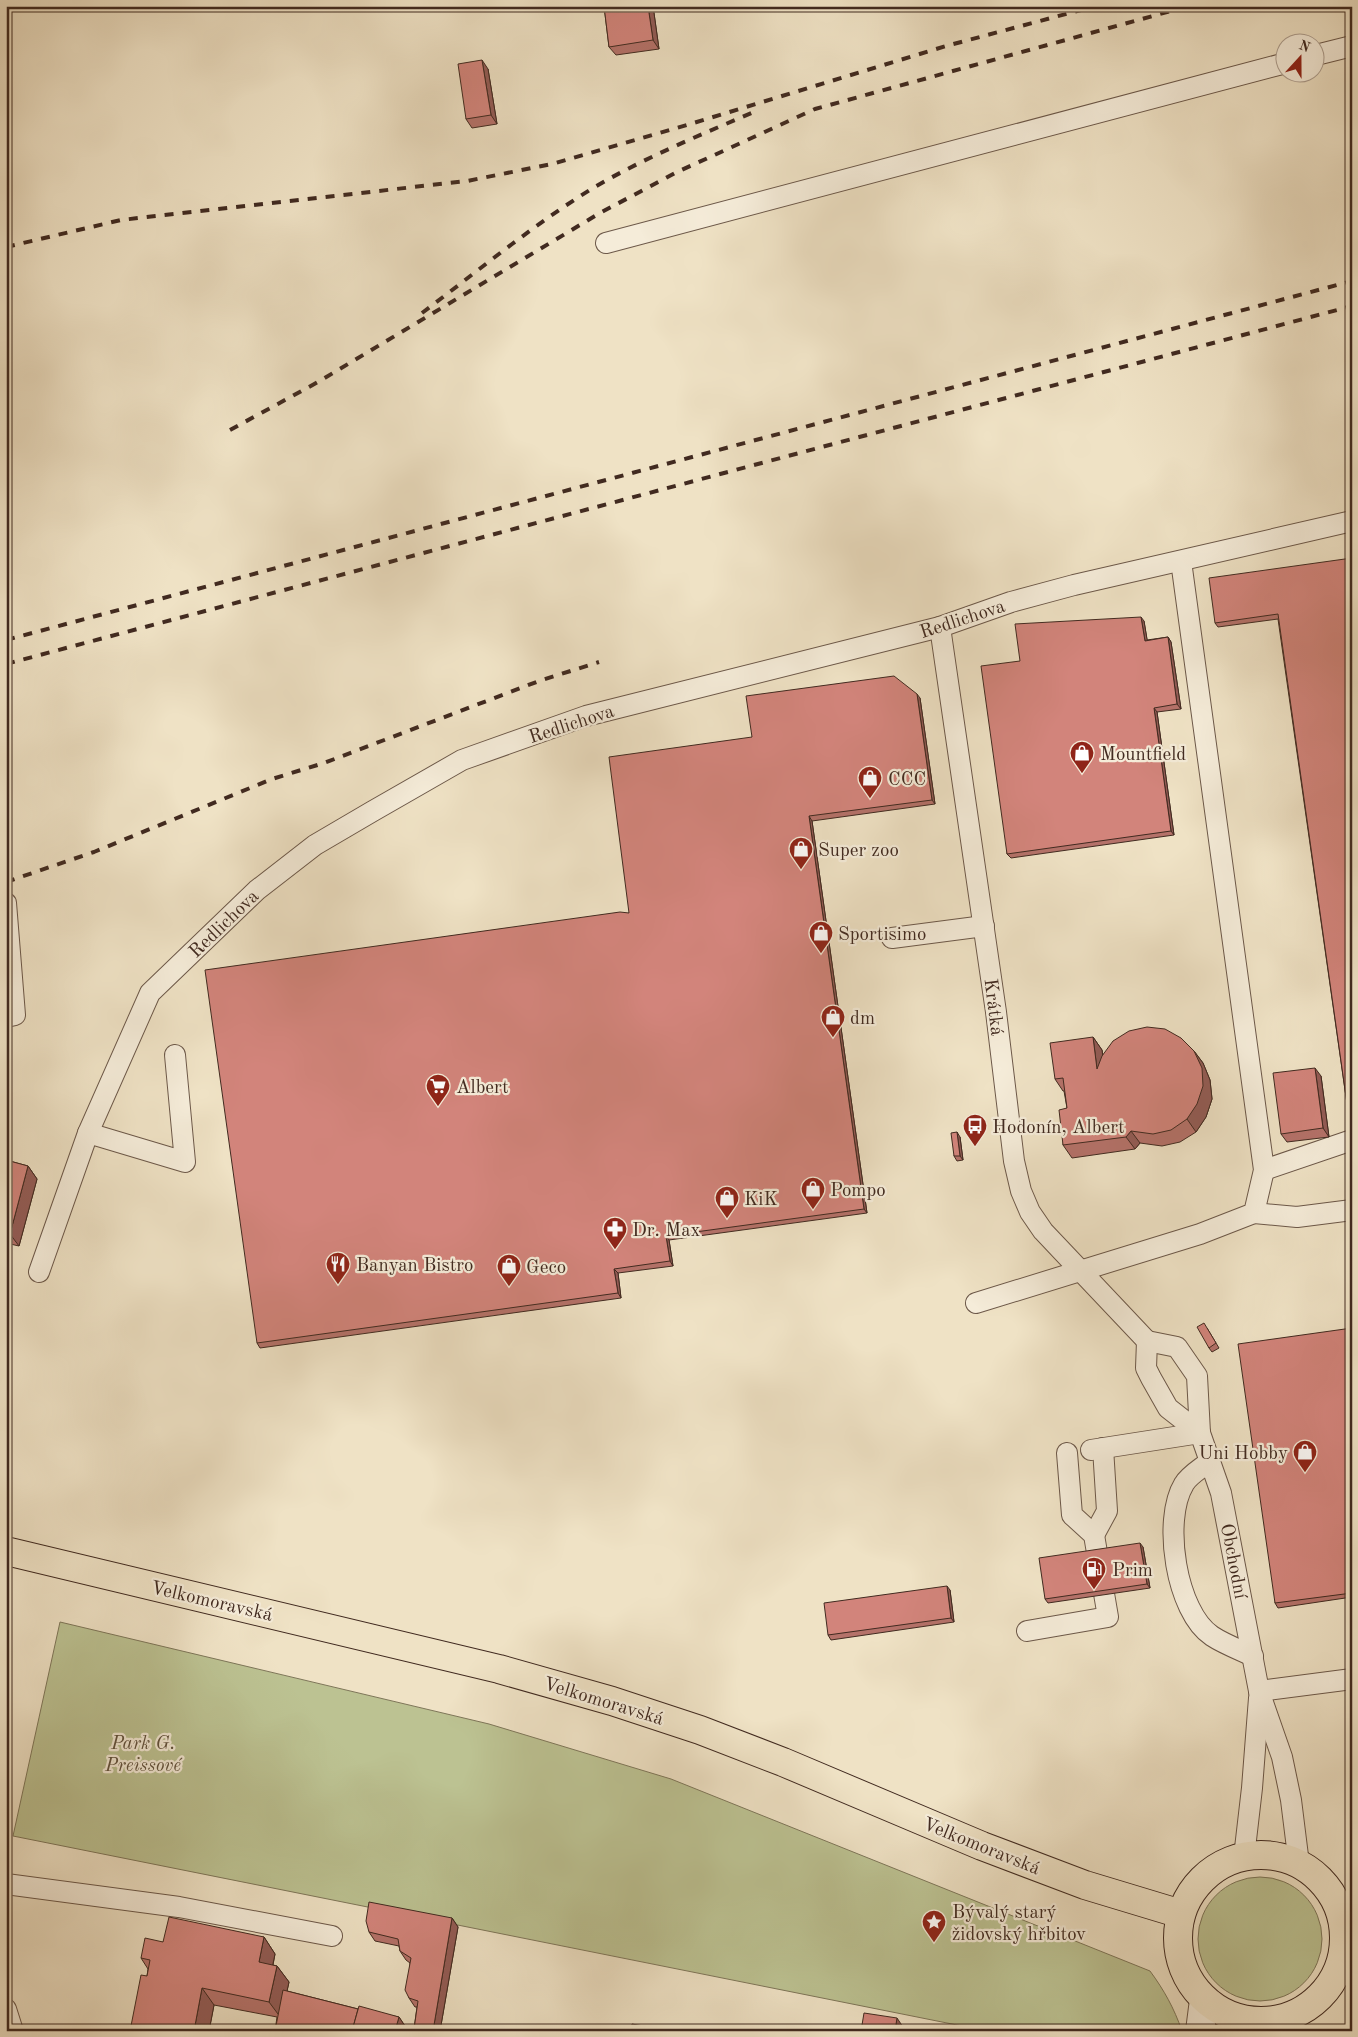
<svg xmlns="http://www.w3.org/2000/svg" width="1358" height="2037" font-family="'Old Standard TT',serif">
<rect width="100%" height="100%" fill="#efe2c5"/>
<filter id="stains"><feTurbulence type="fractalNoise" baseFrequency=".004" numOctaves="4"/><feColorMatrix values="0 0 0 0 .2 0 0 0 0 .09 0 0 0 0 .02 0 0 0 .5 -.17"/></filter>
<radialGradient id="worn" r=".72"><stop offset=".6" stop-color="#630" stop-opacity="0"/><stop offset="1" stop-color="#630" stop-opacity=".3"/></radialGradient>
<!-- green -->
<g fill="#bcc292" stroke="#7e7659">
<path d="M60 1622 489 1724 671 1779 1150 1971C1164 1990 1174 2008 1182 2031H987L13 1836Z"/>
<circle cx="1260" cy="1939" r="62"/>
</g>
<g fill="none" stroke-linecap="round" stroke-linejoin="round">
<defs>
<g id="lane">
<path d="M1316 55 1352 46"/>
<path d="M606 243 1286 63"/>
<path d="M940 627 996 1012 1014 1161 1021 1191 1030 1212 1043 1231 1147 1341"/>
<path d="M6 903 15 1015 6 1017"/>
<path d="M892 938 984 926"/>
<path d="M88 1133 185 1162 175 1055"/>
<path d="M1264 1170 1352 1140"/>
<path d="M1254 1213 1297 1217 1352 1210"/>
<path d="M39 1272 88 1133 150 993 257 890 315 845 373 811 462 760 586 716 940 627 1011 602 1074 585 1352 521"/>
<path d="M976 1303 1200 1234 1254 1213 1264 1170 1181 561"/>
<path d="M1147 1341 1177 1347 1197 1376 1200 1433 1221 1493 1259 1691 1282 1757 1291 1800 1299 1864"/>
<path d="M1147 1341 1146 1368 1151 1378 1168 1408 1200 1433"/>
<path d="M1091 1450 1200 1433"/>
<path d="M1210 1461C1202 1468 1189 1475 1184 1484 1162 1520 1176 1612 1212 1636 1224 1644 1240 1650 1253 1656"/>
<path d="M1094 1535 1107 1511 1103 1448"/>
<path d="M1027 1631 1108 1617 1094 1535 1072 1515 1067 1453"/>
<path d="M1259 1691 1352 1679"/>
<path d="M1244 1857 1252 1788 1259 1698"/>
<path d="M6 1884 179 1907 332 1936"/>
<path d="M6 2009 13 2031"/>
</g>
<g id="street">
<path d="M1200 2031 1204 2000"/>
<path d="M1250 2031 1257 2022"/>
</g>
<g id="primary">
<path d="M6 1551 499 1669 612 1701 700 1730 783 1762 982 1846 1085 1885 1181 1914"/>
<circle cx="1261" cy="1938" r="83"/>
</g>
</defs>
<!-- lane casing -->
<use href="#lane" stroke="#6c5849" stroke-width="22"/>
<!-- street casing -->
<use href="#street" stroke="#6c5849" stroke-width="30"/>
<!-- primary casing -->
<use href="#primary" stroke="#412a20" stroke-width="30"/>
<!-- lane -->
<use href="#lane" stroke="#f5ecd9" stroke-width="20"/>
<!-- street -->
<use href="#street" stroke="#f5ecd9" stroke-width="28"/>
<!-- primary -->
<use href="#primary" stroke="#efe2c5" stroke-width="28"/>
<!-- rail -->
<g stroke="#412a20" stroke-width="4" stroke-dasharray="9 9" stroke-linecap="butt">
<path d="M6 247 121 220 467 181 552 164 687 125 946 46 1096 6"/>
<path d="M422 313C478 271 533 225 593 188 644 158 700 135 754 112"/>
<path d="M230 430 318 382 600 213 675 173 815 109 1189 6"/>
<path d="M6 640 1352 281"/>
<path d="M6 664 1352 306"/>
<path d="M6 882 94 852 272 779 324 763 539 681 599 662"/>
</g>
</g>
<!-- wall -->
<g fill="#b5726a" stroke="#412a20">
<path d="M604 6H653L659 49 616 55 609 47Z"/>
<path d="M488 69 497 124 472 128 466 119Z"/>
<path d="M1352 558V1122L1349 1118 1278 619 1218 627 1215 623Z"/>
<path d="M1144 621 1147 640 1168 637 1171 642 1181 709 1157 712 1174 835 1011 858 1007 854 1020 661Z"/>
<path d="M920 698 935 804 812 821 867 1213 669 1240 673 1266 618 1273 621 1298 260 1348 257 1343 629 913 752 737Z"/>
<path d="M1093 1037 1102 1050 1103 1055 1194 1051 1203 1063 1210 1080 1212 1099 1206 1117 1196 1132 1180 1142 1162 1146 1140 1143 1135 1149 1072 1158 1063 1145 1067 1108 1064 1091H1063L1055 1079Z"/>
<path d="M1321 1076 1329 1137 1287 1142 1281 1134Z"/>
<path d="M960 1137 963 1160 957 1161 954 1156Z"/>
<path d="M6 1160 28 1166 37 1179 19 1246 6 1243Z"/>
<path d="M1207 1328 1219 1348 1212 1352 1209 1348Z"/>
<path d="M1352 1328V1597L1278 1608 1275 1603Z"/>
<path d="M1143 1547 1150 1588 1048 1603 1045 1599Z"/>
<path d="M950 1590 954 1622 831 1640 828 1635Z"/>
<path d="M452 1918 458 1927 440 2031H415L414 2029 417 2007H415L409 1998 410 1963 406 1960 400 1951 399 1946 375 1941 369 1932Z"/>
<path d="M264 1937 275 1954 273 1965 277 1966 289 1982 287 1991 358 2009 399 2017 405 2026 403 2031H275L277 2017 214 2005 209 2031H130L147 1976 148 1969 141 1958 163 1942Z"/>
</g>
<!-- shaded-wall -->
<g fill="#935c56" stroke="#412a20">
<path d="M648 6H653L659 49 653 40Z"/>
<path d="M482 60 488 69 497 124 491 115Z"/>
<path d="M1141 617 1144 621 1148 645 1145 641Z"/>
<path d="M1168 637 1171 642 1181 709 1177 704Z"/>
<path d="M917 694 920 698 935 804 932 800Z"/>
<path d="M1154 708 1157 712 1174 835 1171 831Z"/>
<path d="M809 816 812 821 867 1213 864 1209Z"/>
<path d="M1093 1037 1102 1050 1106 1082 1097 1069Z"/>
<path d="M1194 1051 1203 1063 1210 1080 1212 1099 1206 1117 1196 1132 1187 1119Z"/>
<path d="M1315 1068 1321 1076 1329 1137 1323 1128Z"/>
<path d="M1131 1131 1140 1143 1135 1149 1126 1137Z"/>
<path d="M957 1132 960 1137 963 1160 960 1156Z"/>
<path d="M28 1166 37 1179 19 1246 10 1234Z"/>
<path d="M666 1236 669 1240 673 1266 670 1261Z"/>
<path d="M614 1269 618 1273 621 1298 618 1293Z"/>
<path d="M1140 1543 1143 1547 1150 1588 1147 1584Z"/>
<path d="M947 1586 950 1590 954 1622 951 1618Z"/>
<path d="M452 1918 458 1927 440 2031H433Z"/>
<path d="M264 1937 275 1954 270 1978 259 1962Z"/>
<path d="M277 1966 289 1982 281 2018 269 2002Z"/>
<path d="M202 1988 214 2005 209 2031H194Z"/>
<path d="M399 2017 405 2026 403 2031H395Z"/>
<path d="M897 2018 903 2027V2031H895Z"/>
</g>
<!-- building -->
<g fill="#d2847b" stroke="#412a20">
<path d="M604 6H648L653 40 609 47Z"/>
<path d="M482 60 491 115 466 119 458 64Z"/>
<path d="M1352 558V1118H1349L1278 614 1215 623 1209 578Z"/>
<path d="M1141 617 1145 641 1168 637 1177 704 1154 708 1171 831 1007 854 981 666 1020 661 1015 624Z"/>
<path d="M894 676 917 694 932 800 809 816 864 1209 666 1236 670 1261 614 1269 618 1293 257 1343 205 970 620 912 629 913 609 757 752 737 746 696Z"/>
<path d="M1147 1027 1165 1029 1181 1038 1194 1051 1202 1068 1203 1086 1197 1104 1187 1119 1171 1130 1153 1134 1131 1131 1126 1137 1063 1145 1059 1110 1067 1108 1063 1078 1055 1079 1050 1043 1093 1037 1097 1069 1102 1056 1113 1041 1129 1031Z"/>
<path d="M1315 1068 1323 1128 1281 1134 1273 1073Z"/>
<path d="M957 1132 960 1156H954L951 1133Z"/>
<path d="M6 1160 28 1166 10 1234 6 1233Z"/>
<path d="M1204 1323 1216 1343 1209 1348 1197 1327Z"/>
<path d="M1352 1328V1593L1275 1603 1238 1344Z"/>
<path d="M1140 1543 1147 1584 1045 1599 1039 1558Z"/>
<path d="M947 1586 951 1618 828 1635 824 1603Z"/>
<path d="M369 1902 452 1918 433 2031H420L414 2029 418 2001 409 1998 405 1990 411 1958 400 1951 398 1939 369 1932 366 1921Z"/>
<path d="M169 1917 264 1937 259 1962 277 1966 269 2002 202 1988 194 2031H130L141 1975 147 1976 150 1960 141 1958 145 1938 163 1942Z"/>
<path d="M283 1990 358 2009 352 2031H275Z"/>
<path d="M359 2006 399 2017 395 2031H352Z"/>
<path d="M864 2013 897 2018 895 2031H861Z"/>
<path d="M632 2024 661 2029V2031H631Z"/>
</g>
<!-- icons -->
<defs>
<symbol id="shop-pin" viewBox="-11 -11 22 30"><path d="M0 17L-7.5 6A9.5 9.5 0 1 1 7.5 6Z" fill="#8f2418" stroke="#f5ecd9"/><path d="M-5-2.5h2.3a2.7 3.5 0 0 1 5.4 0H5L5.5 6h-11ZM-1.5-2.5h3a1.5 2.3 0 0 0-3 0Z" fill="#fff"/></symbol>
<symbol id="supermarket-pin" viewBox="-11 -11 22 30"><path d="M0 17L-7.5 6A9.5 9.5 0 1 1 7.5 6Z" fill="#8f2418" stroke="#f5ecd9"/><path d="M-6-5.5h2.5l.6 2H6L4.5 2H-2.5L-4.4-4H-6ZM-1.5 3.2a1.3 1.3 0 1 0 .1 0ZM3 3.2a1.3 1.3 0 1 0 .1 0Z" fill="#fff"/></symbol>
<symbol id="bus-pin" viewBox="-11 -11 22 30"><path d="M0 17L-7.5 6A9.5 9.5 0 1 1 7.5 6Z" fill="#8f2418" stroke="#f5ecd9"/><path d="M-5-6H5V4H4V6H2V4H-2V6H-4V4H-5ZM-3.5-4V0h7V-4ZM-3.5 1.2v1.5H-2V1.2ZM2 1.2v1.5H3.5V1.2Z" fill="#fff"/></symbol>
<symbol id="pharmacy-pin" viewBox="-11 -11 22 30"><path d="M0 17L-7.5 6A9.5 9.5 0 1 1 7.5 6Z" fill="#8f2418" stroke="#f5ecd9"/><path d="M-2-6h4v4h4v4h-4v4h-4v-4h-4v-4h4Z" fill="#fff"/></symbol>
<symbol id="restaurant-pin" viewBox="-11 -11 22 30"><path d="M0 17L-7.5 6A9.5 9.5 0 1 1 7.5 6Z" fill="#8f2418" stroke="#f5ecd9"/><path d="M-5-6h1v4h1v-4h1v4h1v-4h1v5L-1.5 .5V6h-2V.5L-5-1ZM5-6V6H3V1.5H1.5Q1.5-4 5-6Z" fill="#fff"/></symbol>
<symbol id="fuel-pin" viewBox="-11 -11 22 30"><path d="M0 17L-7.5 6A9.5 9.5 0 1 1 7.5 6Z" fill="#8f2418" stroke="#f5ecd9"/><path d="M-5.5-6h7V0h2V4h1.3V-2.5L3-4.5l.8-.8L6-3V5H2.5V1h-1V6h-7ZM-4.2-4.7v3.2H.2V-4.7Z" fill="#fff"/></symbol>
<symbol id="sight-pin" viewBox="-11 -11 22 30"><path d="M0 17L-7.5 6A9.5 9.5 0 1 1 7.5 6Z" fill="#8f2418" stroke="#f5ecd9"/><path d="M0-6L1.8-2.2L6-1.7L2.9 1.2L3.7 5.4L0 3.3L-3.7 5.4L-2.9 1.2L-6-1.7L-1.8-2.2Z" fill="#fff"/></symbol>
</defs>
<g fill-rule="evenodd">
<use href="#shop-pin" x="1068" y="739" width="28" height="38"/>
<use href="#shop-pin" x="856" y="764" width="28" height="38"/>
<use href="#shop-pin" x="787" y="835" width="28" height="38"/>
<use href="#shop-pin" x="807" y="919" width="28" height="38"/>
<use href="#shop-pin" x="819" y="1003" width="28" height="38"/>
<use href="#supermarket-pin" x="424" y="1072" width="28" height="38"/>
<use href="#bus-pin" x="961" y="1112" width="28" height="38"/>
<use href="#shop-pin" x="799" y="1175" width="28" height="38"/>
<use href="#shop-pin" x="713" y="1184" width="28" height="38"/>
<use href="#pharmacy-pin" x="601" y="1215" width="28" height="38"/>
<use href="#restaurant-pin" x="324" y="1250" width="28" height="38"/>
<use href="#shop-pin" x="495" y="1252" width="28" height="38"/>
<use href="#shop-pin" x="1291" y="1438" width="28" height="38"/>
<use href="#fuel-pin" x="1080" y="1555" width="28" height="38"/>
<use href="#sight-pin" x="920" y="1908" width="28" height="38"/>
</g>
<g text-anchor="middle" stroke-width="4.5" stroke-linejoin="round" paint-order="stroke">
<!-- street labels -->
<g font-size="19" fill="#412a20" stroke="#f5ecd9">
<text transform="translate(962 618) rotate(-18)" y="7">Redlichova</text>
<text transform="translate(571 723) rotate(-18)" y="7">Redlichova</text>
<text transform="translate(223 923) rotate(-44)" y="7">Redlichova</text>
<text transform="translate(995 1007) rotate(83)" y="7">Krátká</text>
<text transform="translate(1235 1561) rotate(79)" y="7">Obchodní</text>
<text transform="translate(212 1600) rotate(13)" y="7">Velkomoravská</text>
<text transform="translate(604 1700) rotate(17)" y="7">Velkomoravská</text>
<text transform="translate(982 1845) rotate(22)" y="7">Velkomoravská</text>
</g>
<!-- poi labels -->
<g font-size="19" fill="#412a20" stroke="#f5ecd9" text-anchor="start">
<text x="1100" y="760">Mountfield</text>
<text x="888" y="785">CCC</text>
<text x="818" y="856">Super zoo</text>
<text x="838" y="940">Sportisimo</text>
<text x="850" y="1024">dm</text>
<text x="456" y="1093">Albert</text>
<text x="992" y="1133">Hodonín, Albert</text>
<text x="830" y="1196">Pompo</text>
<text x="744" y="1205">KiK</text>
<text x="632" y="1236">Dr. Max</text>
<text x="356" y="1271">Banyan Bistro</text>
<text x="526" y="1273">Geco</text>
<text x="1288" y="1459" text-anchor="end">Uni Hobby</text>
<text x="1112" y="1576">Prim</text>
<text x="952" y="1918">Bývalý starý<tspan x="952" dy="22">židovský hřbitov</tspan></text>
</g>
<!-- park labels -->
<g font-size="19" font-style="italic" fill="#60503c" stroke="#f5ecd9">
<text x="143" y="1749">Park G.<tspan x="143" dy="22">Preissové</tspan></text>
</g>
</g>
<!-- margin -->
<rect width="1358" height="2037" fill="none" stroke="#efe2c5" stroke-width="25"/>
<rect x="8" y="8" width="1343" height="2022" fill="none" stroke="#412a20" stroke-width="2.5"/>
<rect x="12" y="12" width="1333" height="2012" fill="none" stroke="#412a20"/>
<!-- north arrow -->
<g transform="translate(1300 58) rotate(21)"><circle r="24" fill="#f5ecd9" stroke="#ad9e8f"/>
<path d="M0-4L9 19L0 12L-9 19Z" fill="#8f2418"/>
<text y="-8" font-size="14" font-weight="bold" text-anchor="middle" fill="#412a20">N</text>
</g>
<rect width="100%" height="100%" filter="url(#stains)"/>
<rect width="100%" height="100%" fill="url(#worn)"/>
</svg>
